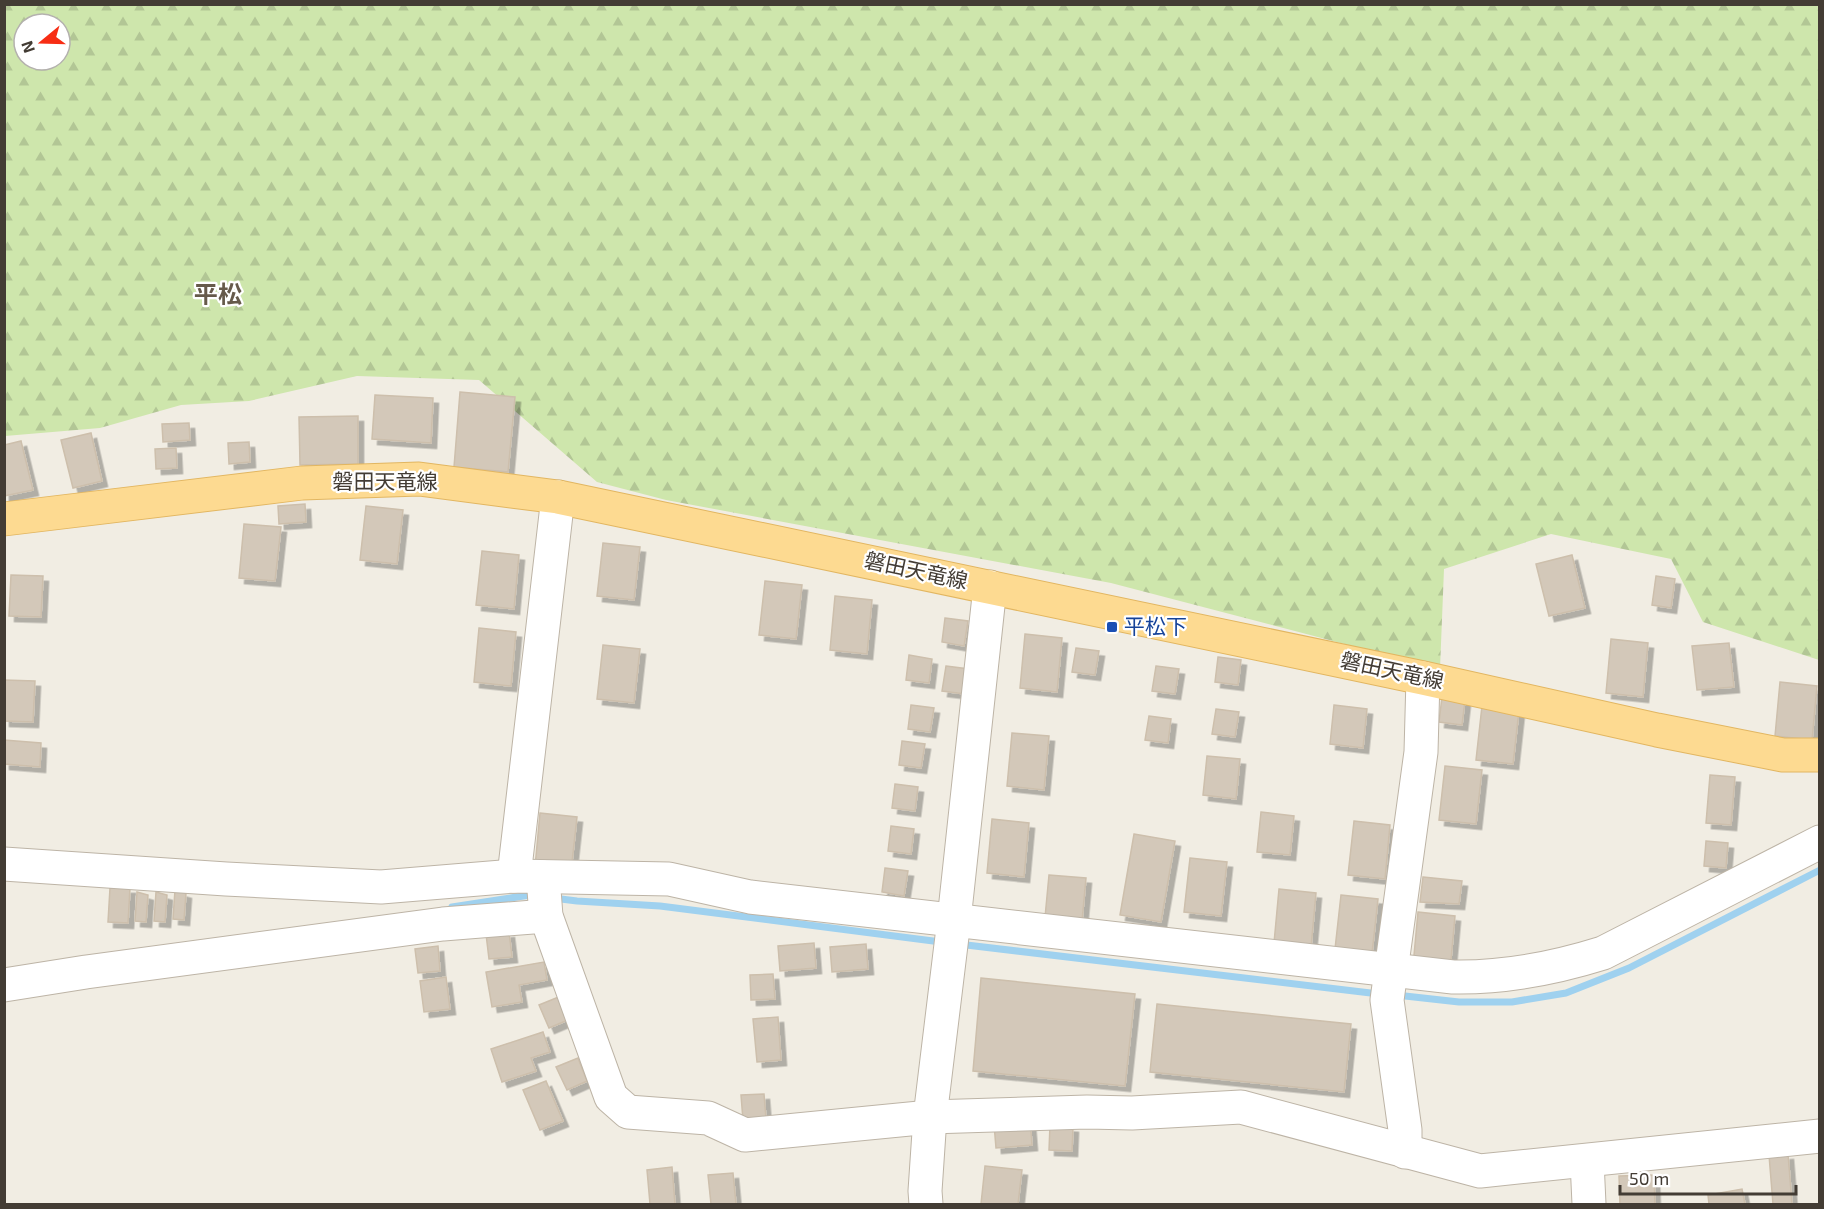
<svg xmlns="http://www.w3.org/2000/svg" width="1824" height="1209" font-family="'Exo 2','Noto Sans JP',sans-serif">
<defs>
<pattern id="forest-firs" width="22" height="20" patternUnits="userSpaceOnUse" patternTransform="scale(1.5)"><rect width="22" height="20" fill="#cee6ac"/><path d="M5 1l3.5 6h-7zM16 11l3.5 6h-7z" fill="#b2c695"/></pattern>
<filter id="shadow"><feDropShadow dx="5.5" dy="5.5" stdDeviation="0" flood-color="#0004"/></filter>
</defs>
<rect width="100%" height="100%" fill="#f1ede3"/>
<!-- forest -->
<path fill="url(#forest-firs)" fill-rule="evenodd" d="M5 5H1819V660L1703 622 1671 559 1551 534 1444 569 1440 669 1111 583 666 500 597 482 479 380 357 376 249 401 181 405 100 428 5 436ZM24 24H60V60H24Z"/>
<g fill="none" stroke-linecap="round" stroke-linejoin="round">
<!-- stream -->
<g stroke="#9fd1ef" stroke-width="7">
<path d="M553 898 577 901 660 906 941 942"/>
<path d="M452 907 530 895H536"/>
<path d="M958 944 1379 994"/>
<path d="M1396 995 1459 1002H1512L1566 993 1629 968 1820 870"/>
</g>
</g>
<!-- building -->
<g fill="#d3c8b9" stroke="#cdbfac" stroke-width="1.5" filter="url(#shadow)">
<path d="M460 392 515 397 508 472 454 467Z"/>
<path d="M375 395 433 398 431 443 372 439Z"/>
<path d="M358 416V464L300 465 299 417Z"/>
<path d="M189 423 190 440 163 442 162 424Z"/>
<path d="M91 433 102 481 73 488 61 440Z"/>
<path d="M21 441 33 490 4 496V445Z"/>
<path d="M249 442 250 462 229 464 228 443Z"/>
<path d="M176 448 177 468 156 469 155 449Z"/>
<path d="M305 504 306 522 279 524 278 506Z"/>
<path d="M366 506 403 510 397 564 360 560Z"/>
<path d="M244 524 281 527 275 581 239 578Z"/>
<path d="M603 543 640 547 634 600 597 596Z"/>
<path d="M482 551 519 555 514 609 476 605Z"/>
<path d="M1572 555 1585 608 1549 616 1536 564Z"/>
<path d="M11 575 43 576 41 617 9 616Z"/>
<path d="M1656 576 1675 579 1671 608 1652 605Z"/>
<path d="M765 581 802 585 796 639 759 635Z"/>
<path d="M835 596 872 600 867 654 830 650Z"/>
<path d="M945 618 968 621 964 646 942 642Z"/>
<path d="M479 628 516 632 511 686 474 682Z"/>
<path d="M1025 634 1062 638 1057 692 1020 688Z"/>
<path d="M1611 639 1648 643 1643 697 1606 693Z"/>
<path d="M1729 643 1734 687 1697 690 1692 646Z"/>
<path d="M603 645 640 649 634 703 597 699Z"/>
<path d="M1076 648 1099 651 1095 675 1072 672Z"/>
<path d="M909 655 932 659 929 683 906 680Z"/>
<path d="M1218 657 1241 660 1238 685 1215 682Z"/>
<path d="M946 666 969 669 965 694 942 691Z"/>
<path d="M1156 666 1179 669 1175 694 1152 691Z"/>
<path d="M4 680 35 681 33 722 4 721Z"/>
<path d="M1780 682 1817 686 1812 740 1775 736Z"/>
<path d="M1442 697 1465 700 1462 725 1439 722Z"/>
<path d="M911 705 934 708 930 732 908 729Z"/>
<path d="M1334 705 1367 709 1363 748 1330 744Z"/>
<path d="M1482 706 1519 710 1513 764 1476 760Z"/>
<path d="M1216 709 1239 712 1235 737 1212 734Z"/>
<path d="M1149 716 1171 719 1168 743 1145 740Z"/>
<path d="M1012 733 1049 736 1044 790 1007 786Z"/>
<path d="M4 740 41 743 40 767 4 764Z"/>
<path d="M902 741 925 744 921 768 899 765Z"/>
<path d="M1207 756 1240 759 1236 799 1203 795Z"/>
<path d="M1445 766 1482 770 1476 824 1439 820Z"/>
<path d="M1710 775 1735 777 1731 825 1706 823Z"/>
<path d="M895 784 918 787 915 811 892 808Z"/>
<path d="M1261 812 1294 816 1290 855 1257 852Z"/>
<path d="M540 813 577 817 571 871 535 867Z"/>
<path d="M992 819 1029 823 1024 877 987 873Z"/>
<path d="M1354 821 1390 825 1385 879 1348 875Z"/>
<path d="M891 826 914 829 911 854 888 851Z"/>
<path d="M1134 834 1175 841 1161 922 1120 915Z"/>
<path d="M1706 841 1728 843 1726 868 1704 866Z"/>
<path d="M1190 858 1227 862 1221 916 1184 912Z"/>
<path d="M885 868 908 871 904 896 882 892Z"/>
<path d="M1049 875 1086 878 1081 932 1044 928Z"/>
<path d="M1423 877 1462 881 1459 904 1420 902Z"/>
<path d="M110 888H130L128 923 108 922Z"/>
<path d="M1279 889 1316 893 1311 947 1274 943Z"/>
<path d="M175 890 186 893 184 920 173 919Z"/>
<path d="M137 892 148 895 146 922 135 921Z"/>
<path d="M156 892 167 895 165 922 154 921Z"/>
<path d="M1341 895 1378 899 1372 953 1335 949Z"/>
<path d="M1418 912 1455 916 1450 970 1413 966Z"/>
<path d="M509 932 512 957 489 959 486 934Z"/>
<path d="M814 943 816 968 780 971 778 946Z"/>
<path d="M866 944 868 969 832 972 830 947Z"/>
<path d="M438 946 440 971 418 973 415 949Z"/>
<path d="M544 962 547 980 519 985 522 1002 492 1007 486 972Z"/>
<path d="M773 974 775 999 751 1000 750 975Z"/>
<path d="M446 977 450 1009 424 1012 420 981Z"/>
<path d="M981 978 1135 994 1125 1086 973 1071Z"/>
<path d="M561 996 570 1019 549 1028 539 1005Z"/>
<path d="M1157 1004 1351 1024 1344 1092 1150 1072Z"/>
<path d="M778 1017 781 1060 757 1062 753 1019Z"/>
<path d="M543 1032 550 1052 531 1058 536 1071 502 1082 491 1049Z"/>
<path d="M578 1058 587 1081 567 1090 556 1067Z"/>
<path d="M546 1081 563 1121 540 1130 523 1090Z"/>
<path d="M764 1094 766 1119 743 1120 741 1095Z"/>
<path d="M1030 1120 1032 1145 996 1148 994 1124Z"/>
<path d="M1050 1125 1073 1127 1072 1151 1049 1150Z"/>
<path d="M1788 1154 1792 1204H1773L1769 1155Z"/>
<path d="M985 1166 1022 1170 1018 1204H981Z"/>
<path d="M672 1167 675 1204H650L647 1170Z"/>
<path d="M733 1173 736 1204H711L708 1175Z"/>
<path d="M1654 1175 1655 1204H1620L1619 1176Z"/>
<path d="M1742 1189 1745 1204H1709L1708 1195Z"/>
</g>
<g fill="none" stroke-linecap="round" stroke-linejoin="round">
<defs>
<g id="minor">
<path d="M4 864 226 879 381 887 514 876 669 879 750 897 1453 977C1504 978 1555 968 1603 953L1820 842"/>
<path d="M514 876 558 497"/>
<path d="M543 877 546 916 611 1097 628 1112 708 1118 745 1135 930 1117 1087 1112 1132 1113 1241 1107 1480 1171 1820 1136"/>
<path d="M4 985 86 972 443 924 546 916"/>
<path d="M1405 1152V1130L1387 1000 1421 752 1423 678"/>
<path d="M1587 1161 1589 1204"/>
<path d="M926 1204 925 1191 930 1117 954 920 990 587"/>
</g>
<path id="major" d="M4 519 302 483 419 479 558 497 1423 678 1657 730 1783 755H1820"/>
</defs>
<!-- minor casing -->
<use href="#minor" stroke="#bdb4a6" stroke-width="35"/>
<!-- major casing -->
<use href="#major" stroke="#e2b661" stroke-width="35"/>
<!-- minor -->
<use href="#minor" stroke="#fff" stroke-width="33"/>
<!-- major -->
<use href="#major" stroke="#fdda91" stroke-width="33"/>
</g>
<!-- markers -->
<rect fill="#1a4fb4" stroke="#fff" stroke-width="2" x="1106" y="621" width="12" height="12" rx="3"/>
<g text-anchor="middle" stroke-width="4.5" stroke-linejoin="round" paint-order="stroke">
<!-- street labels -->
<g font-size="21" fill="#433c34" stroke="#fff">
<text x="385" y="489">磐田天竜線</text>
<text transform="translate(916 571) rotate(12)" y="7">磐田天竜線</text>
<text transform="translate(1392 671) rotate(12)" y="7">磐田天竜線</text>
</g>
<!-- transit labels -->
<g font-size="21" fill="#164399" stroke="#fff" text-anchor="start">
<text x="1124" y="634">平松下</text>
</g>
<!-- quarter labels -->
<g font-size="24" font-weight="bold" fill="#665a4b" stroke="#fff">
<text x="218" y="303">平松</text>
</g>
</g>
<!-- border -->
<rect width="1824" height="1209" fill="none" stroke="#433c34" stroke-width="12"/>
<!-- north arrow -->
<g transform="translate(42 42) rotate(251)"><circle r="28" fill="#ffffff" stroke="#b4b1ae" stroke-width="1.5"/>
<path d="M0-4.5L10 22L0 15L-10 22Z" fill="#f72d14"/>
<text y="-9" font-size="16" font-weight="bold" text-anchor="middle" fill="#433c34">N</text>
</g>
<!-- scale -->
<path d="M1620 1185v9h176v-9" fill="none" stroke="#433c34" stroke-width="3"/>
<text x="1629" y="1185" font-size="18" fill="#433c34" stroke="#ffffff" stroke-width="4.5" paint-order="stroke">50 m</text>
</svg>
